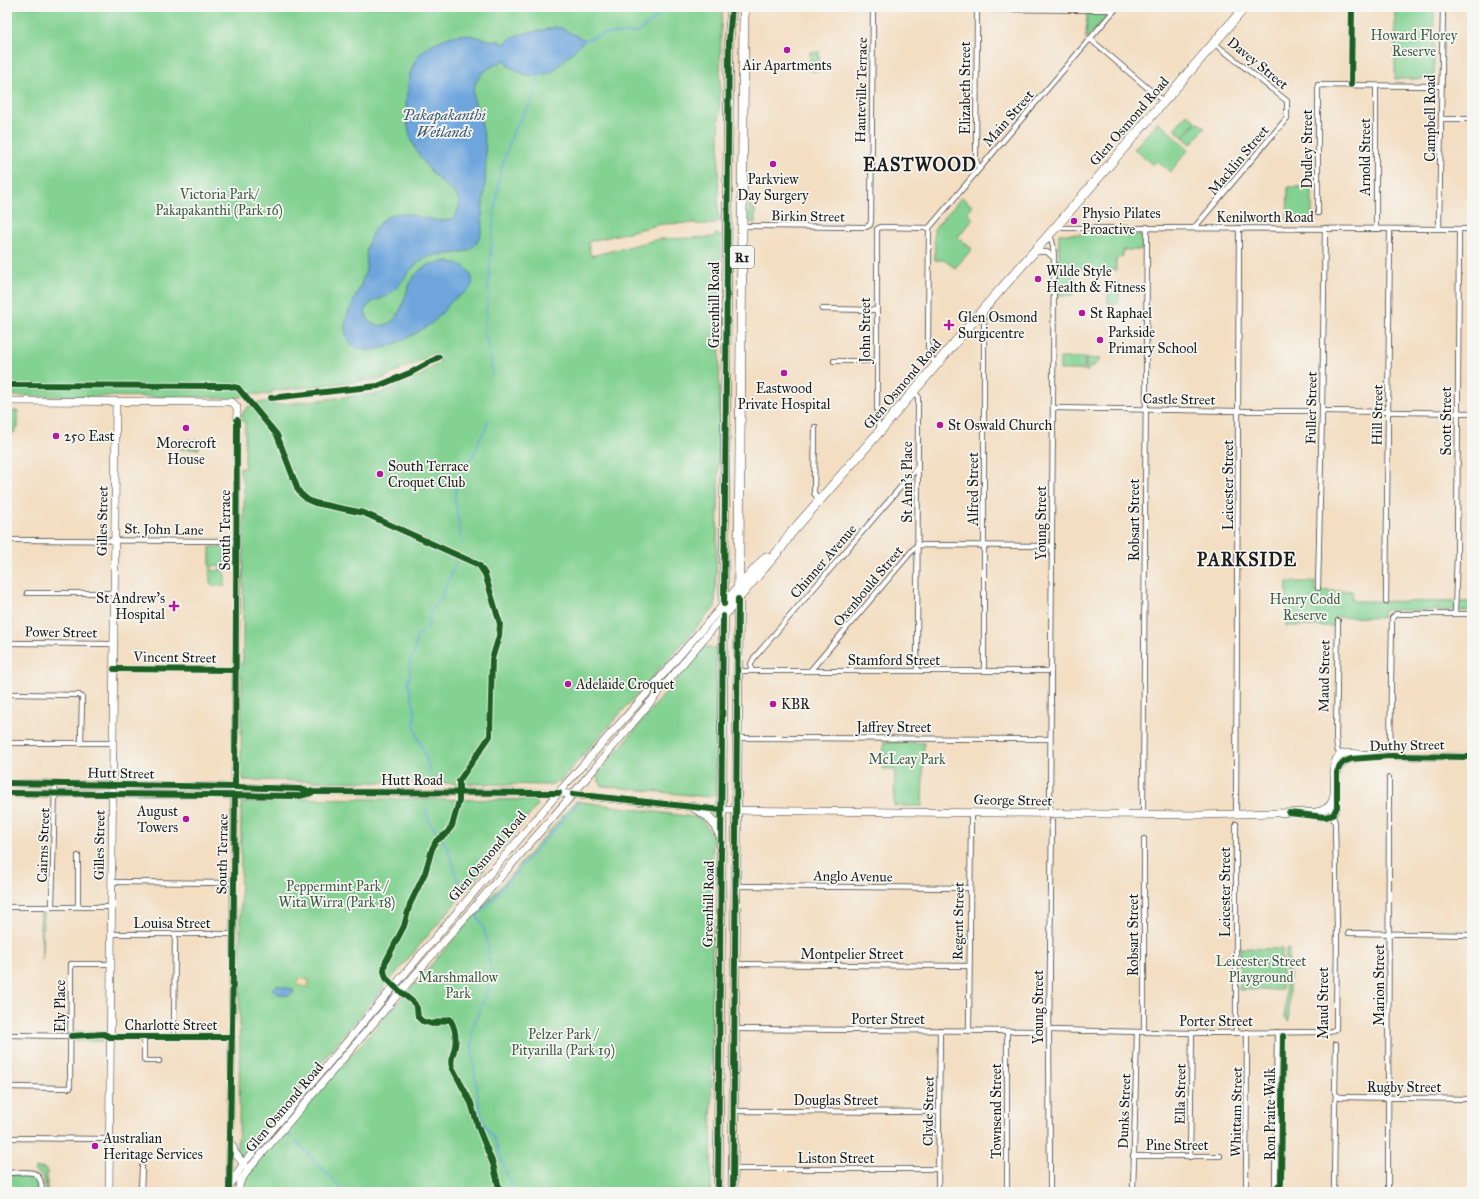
<svg xmlns="http://www.w3.org/2000/svg" width="1479" height="1199" font-family="'IM FELL Great Primer',serif">
<rect width="100%" height="100%" fill="#f6f6f2"/>
<filter id="ink" filterUnits="userSpaceOnUse"><feTurbulence type="fractalNoise" baseFrequency=".025" numOctaves="2"/><feDisplacementMap in="SourceGraphic" scale="8" xChannelSelector="R" yChannelSelector="G"/><feConvolveMatrix kernelMatrix="1 2 1 2 8 2 1 2 1" color-interpolation-filters="sRGB"/></filter>
<filter id="wash" filterUnits="userSpaceOnUse"><feTurbulence type="fractalNoise" baseFrequency=".012" numOctaves="4" result="noise"/><feDisplacementMap in="SourceGraphic" scale="16" xChannelSelector="R" yChannelSelector="G"/><feGaussianBlur stdDeviation="0.9" result="paint"/><feColorMatrix in="noise" values="0 0 0 0 0 0 0 0 0 0 0 0 0 0 0 0 0 1.4 0 .05"/><feComposite in="paint" operator="in"/></filter>
<g filter="url(#wash)">
<rect width="100%" height="100%" fill="#f3dec2"/>
<!-- green -->
<g fill="#83d292" stroke="#507757">
<path d="M7 7H723L721 26 718 209 719 219H721C716 227 704 224 696 224L695 223 661 224 588 242 591 256 659 239 715 237 716 233 721 236 718 507 715 607 559 782 548 785 243 780 242 775H237V768L241 761 242 676H238V664L243 663V550H240V529L244 521V484L240 473V468H245V421H241C242 403 258 403 272 401L273 405 382 393 421 375 440 362 435 353 415 363 381 379 271 391 272 395 254 394 231 399 213 398 212 397 14 396 13 397H7Z"/>
<rect x="1395" y="7" width="39" height="72"/>
<path d="M1087 13H1110L1086 39Z"/>
<rect x="810" y="52" width="9" height="19"/>
<path d="M1187 114 1196 121 1183 137 1174 129Z"/>
<path d="M1158 122 1189 149 1170 172 1157 161 1153 165 1134 149Z"/>
<path d="M1197 122 1205 128 1191 144 1183 137Z"/>
<path d="M1288 187H1312V221H1287Z"/>
<path d="M962 197 972 206 967 212 973 219 958 237 972 249 955 268 944 260H935L934 229Z"/>
<path d="M749 203 755 210V223L749 222Z"/>
<path d="M1059 234 1142 235V250H1123V256L1116 259V270L1059 269Z"/>
<path d="M1058 272H1074L1073 295H1058Z"/>
<rect x="1108" y="283" width="11" height="21"/>
<path d="M1060 358H1085L1084 370H1060Z"/>
<path d="M1086 358 1101 359 1086 372Z"/>
<path d="M7 411H18V428H15V432H12L10 442H8L7 448Z"/>
<rect x="180" y="440" width="19" height="9"/>
<path d="M210 547H225V567H219L216 565 213 567H210Z"/>
<path d="M210 569 216 571 219 570H225V586H213L210 583Z"/>
<path d="M1287 582H1315V591H1352V601L1472 602V611L1383 610V618L1335 617V626H1286Z"/>
<path d="M704 647 716 648V794L708 797 602 786 596 776Z"/>
<path d="M884 742 924 743 922 806H894L895 769H883Z"/>
<path d="M246 798 535 800 538 805 344 1035 244 1158 237 1155V1138L239 1136 241 804 242 801Z"/>
<path d="M576 801 700 818 713 835 711 1192H242V1187L250 1170Z"/>
<path d="M41 912H43L42 960H41L42 946 40 926Z"/>
<path d="M1240 948 1282 949V990H1239Z"/>
<path d="M1286 949H1289V1022L1285 1017Z"/>
<path d="M76 1031 102 1032V1041H76Z"/>
<path d="M35 1168H44L47 1171V1192H45C45 1182 45 1175 34 1171Z"/>
<path d="M7 1174 30 1175H34L39 1181 40 1192H7Z"/>
</g>
<!-- sand -->
<path fill="#eeda9e" stroke="#857b5d" d="M299 978 309 980 308 987 298 986Z"/>
<!-- water -->
<g fill="#6da5dc" stroke="#44607c">
<path d="M555 27 561 28 585 40 551 73 533 76 524 74 507 65 505 60H502L501 62C489 67 477 75 474 88 471 98 477 106 479 115 482 124 484 134 485 143 487 163 485 185 483 205 481 214 484 224 481 233 472 263 444 248 424 259 409 266 403 285 388 295 380 300 362 302 366 315 371 331 390 327 397 316 407 301 406 279 423 268 437 259 467 258 472 278 473 282 473 285 470 288 467 293 457 296 452 301 445 307 441 316 433 322 417 334 362 367 348 339 342 328 346 317 351 307 356 297 363 281 366 270 368 263 365 255 367 248 370 234 379 219 394 214 409 209 448 232 457 213 459 208 460 201 457 196 454 192 448 188 444 185 433 174 423 163 416 150 405 130 405 106 408 84 411 63 420 49 439 41 448 37 457 34 467 35 478 36 487 41 500 41L501 43 505 44C514 30 542 33 555 27Z"/>
<path d="M277 985 289 989 292 988 294 993C285 998 279 995 272 989Z"/>
</g>
<g fill="none" stroke-linecap="round" stroke-linejoin="round">
<!-- stream -->
<g stroke="#6da5dc" stroke-width="1.5">
<path d="M583 41 603 34 638 33 646 25 653 21 666 7"/>
<path d="M488 292 493 224 500 172 514 130 528 107 533 97 539 74"/>
<path d="M488 297 484 329 491 358 492 376"/>
<path d="M462 543 455 500 456 485 461 471 475 453 479 440 486 429 488 420"/>
<path d="M430 772 425 754 418 738 414 723 415 711 408 682 410 673 409 664 415 651 416 637 428 628 430 611 439 602 456 563"/>
<path d="M426 809 429 822 447 846 461 890"/>
<path d="M1279 1106 1280 1042"/>
<path d="M287 1133 291 1137"/>
<path d="M296 1141 344 1192"/>
<path d="M1277 1181 1279 1115"/>
<path d="M513 1192 494 1138 485 1125 480 1109 474 1068 472 1046V1029L491 981 488 946 484 928 477 916 578 803"/>
</g>
</g>
</g>
<g filter="url(#ink)">
<g fill="none" stroke-linecap="round" stroke-linejoin="round">
<defs>
<g id="street">
<path d="M977 7 976 160 979 169"/>
<path d="M977 9 1108 10 1114 11"/>
<path d="M1090 39 1163 101"/>
<path d="M1351 85 1352 7"/>
<path d="M1376 86V229"/>
<path d="M1442 119H1472"/>
<path d="M1318 213V85L1441 86"/>
<path d="M1059 224 1063 228H1075L1472 229"/>
<path d="M742 226 866 227 870 225 871 221 873 7"/>
<path d="M1194 228 1287 118V101L1214 43"/>
<path d="M1439 228 1443 7"/>
<path d="M1036 252H1047L1054 258"/>
<path d="M822 309 876 310"/>
<path d="M834 361H876"/>
<path d="M937 365C931 359 929 354 928 345L929 228 1117 7"/>
<path d="M914 392 918 396V399L917 671"/>
<path d="M1053 408 1239 411H1306"/>
<path d="M1322 411 1472 413"/>
<path d="M815 427 814 493 819 500"/>
<path d="M880 431 877 418V229L881 227 929 228"/>
<path d="M7 540 237 541"/>
<path d="M1318 588 1322 411 1325 228"/>
<path d="M27 593H114"/>
<path d="M1386 602 1390 229"/>
<path d="M1455 613 1457 554 1459 229"/>
<path d="M1338 621 1336 736 1337 749 1344 762"/>
<path d="M7 643 114 644"/>
<path d="M114 669 236 670"/>
<path d="M738 671H1051"/>
<path d="M751 671V664L754 658 917 468"/>
<path d="M810 671 917 545 1052 546"/>
<path d="M984 671V311"/>
<path d="M7 694 79 695 82 697 81 743"/>
<path d="M737 738 1050 739"/>
<path d="M7 743H113"/>
<path d="M1390 756 1392 618 1396 614H1472"/>
<path d="M1050 813 1054 258 1053 245 1050 234"/>
<path d="M1236 813 1239 228"/>
<path d="M1143 814 1147 227"/>
<path d="M1236 824V1032"/>
<path d="M112 882 234 883"/>
<path d="M736 886 970 888"/>
<path d="M52 906 55 784"/>
<path d="M7 907H112"/>
<path d="M78 907V856"/>
<path d="M1349 933 1472 935"/>
<path d="M111 934H234"/>
<path d="M735 964 969 966"/>
<path d="M735 1029 1041 1031"/>
<path d="M969 1030 971 812"/>
<path d="M1049 1030 1192 1033 1330 1032 1336 1029 1337 930 1335 823 1330 806"/>
<path d="M1144 1032V839"/>
<path d="M7 1035 71 1036"/>
<path d="M110 1037H232"/>
<path d="M144 1037V1059L146 1061H159"/>
<path d="M174 1037 175 934"/>
<path d="M7 1087 70 1088 71 964H111"/>
<path d="M1336 1095 1340 1097 1472 1099"/>
<path d="M734 1111 939 1112"/>
<path d="M7 1138 110 1139"/>
<path d="M1133 1156H1220"/>
<path d="M1190 1157 1192 1033"/>
<path d="M733 1169H938"/>
<path d="M7 1173C27 1173 42 1166 42 1192"/>
<path d="M141 1192 142 1167"/>
<path d="M938 1192 940 1030"/>
<path d="M1007 1192V1031"/>
<path d="M1050 1192 1049 1030 1052 821"/>
<path d="M1133 1192 1137 1032"/>
<path d="M1246 1192 1247 1032"/>
<path d="M1275 1192 1277 1032"/>
<path d="M1334 1192 1335 1104 1336 1095 1335 1093 1336 1044"/>
<path d="M1388 1192 1389 778"/>
</g>
<g id="secondary">
<path d="M7 401 232 402 237 407V541L233 970 229 1192"/>
<path d="M1337 777C1337 759 1354 758 1368 757"/>
<path d="M7 783 235 787 299 789 313 792 559 793 721 810 1200 815 1316 812C1352 807 1319 759 1345 753L1390 756 1472 757"/>
<path d="M7 793 299 796 311 793"/>
<path d="M1312 815 1325 817 1333 815 1337 807V793"/>
<path d="M232 1145 235 1153 246 1167"/>
<path d="M231 1184 243 1164 565 785 648 692 724 604"/>
<path d="M109 1192 116 402"/>
<path d="M238 1192 240 1182 248 1170 400 992 573 794 723 616"/>
</g>
<g id="highway">
<path d="M724 604 766 557"/>
<path d="M723 616 781 548 791 533 880 431 986 306 1055 228 1245 7"/>
<path d="M693 807C710 816 712 819 721 836"/>
<path d="M718 1192 729 40 732 7"/>
<path d="M733 1192 744 17 745 7"/>
</g>
</defs>
<!-- street casing -->
<use href="#street" stroke="#3c3935" stroke-width="6"/>
<!-- secondary casing -->
<use href="#secondary" stroke="#3c3935" stroke-width="8"/>
<!-- highway casing -->
<use href="#highway" stroke="#3c3935" stroke-width="10"/>
<!-- street -->
<use href="#street" stroke="#fff" stroke-width="4.5"/>
<!-- secondary -->
<use href="#secondary" stroke="#fff" stroke-width="7"/>
<!-- highway -->
<use href="#highway" stroke="#fff" stroke-width="9"/>
<defs>
<g id="cycleway">
<path d="M1351 85 1352 7"/>
<path d="M7 385 229 386 238 388 277 435 298 490 301 494 308 500 315 503 364 513 479 565 485 574 500 624 499 636 492 659 490 736 459 781V801L452 826 446 834 436 841 432 849 425 873 410 904 404 926 385 963 384 971 386 978 395 987 414 1003 417 1008 418 1017 422 1021 432 1024 450 1019C456 1029 457 1040 454 1051 452 1057 450 1061 452 1067L471 1103 478 1127 493 1164 500 1192"/>
<path d="M271 398 378 386 412 372 439 357"/>
<path d="M724 604 729 40 732 7"/>
<path d="M114 669 236 670"/>
<path d="M7 783 235 787 299 789 313 792 559 793"/>
<path d="M235 787 237 420"/>
<path d="M7 793 299 796 311 793"/>
<path d="M573 794 721 810"/>
<path d="M1289 813 1325 817 1333 815 1337 807V772L1340 766 1344 762 1351 759 1390 756 1472 757"/>
<path d="M71 1036 104 1034 110 1037H232"/>
<path d="M229 1192 233 970 235 795"/>
<path d="M718 1192 723 616"/>
<path d="M733 1192 738 599"/>
<path d="M1278 1192V1186L1281 1184 1283 1036"/>
</g>
</defs>
<!-- cycleway casing -->
<use href="#cycleway" stroke="#f6f6f2" stroke-width="8"/>
<!-- cycleway -->
<use href="#cycleway" stroke="#1b5e20" stroke-width="6"/>
</g>
</g>
<!-- markers -->
<g fill="#b5179e" stroke="#f6f6f2" stroke-width="1.5">
<circle cx="787" cy="50" r="4"/>
<circle cx="773" cy="164" r="4"/>
<circle cx="1074" cy="221" r="4"/>
<circle cx="1038" cy="279" r="4"/>
<circle cx="1082" cy="313" r="4"/>
<path d="M947 319h4v4h4v4h-4v4h-4v-4h-4v-4h4z"/>
<circle cx="1100" cy="340" r="4"/>
<circle cx="784" cy="373" r="4"/>
<circle cx="940" cy="425" r="4"/>
<circle cx="186" cy="428" r="4"/>
<circle cx="56" cy="436" r="4"/>
<circle cx="380" cy="474" r="4"/>
<path d="M172 600h4v4h4v4h-4v4h-4v-4h-4v-4h4z"/>
<circle cx="568" cy="684" r="4"/>
<circle cx="773" cy="704" r="4"/>
<circle cx="186" cy="819" r="4"/>
<circle cx="95" cy="1146" r="4"/>
</g>
<g text-anchor="middle" stroke-width="3.5" stroke-linejoin="round" paint-order="stroke">
<!-- shield labels -->
<rect fill="#f6f6f2" stroke="#5d5d5c" stroke-width="1" x="730" y="246" width="24" height="22" rx="3"/>
<g font-size="13" font-weight="bold" fill="#1c1c1c">
<text x="742" y="262">R1</text>
</g>
<!-- park labels -->
<g font-size="14" fill="#405c45" stroke="#f6f6f2">
<text x="1414" y="40">Howard Florey<tspan x="1414" dy="16">Reserve</tspan></text>
<text x="219" y="199">Victoria Park/<tspan x="219" dy="16">Pakapakanthi (Park 16)</tspan></text>
<text x="1305" y="604">Henry Codd<tspan x="1305" dy="16">Reserve</tspan></text>
<text x="907" y="764">McLeay Park</text>
<text x="337" y="891">Peppermint Park /<tspan x="337" dy="16">Wita Wirra (Park 18)</tspan></text>
<text x="1261" y="966">Leicester Street<tspan x="1261" dy="16">Playground</tspan></text>
<text x="458" y="982">Marshmallow<tspan x="458" dy="16">Park</tspan></text>
<text x="563" y="1039">Pelzer Park /<tspan x="563" dy="16">Pityarilla (Park 19)</tspan></text>
</g>
<!-- street labels -->
<g font-size="14" fill="#1c1c1c" stroke="#f6f6f2">
<text transform="translate(1258 63) rotate(39)" y="5">Davey Street</text>
<text transform="translate(965 88) rotate(-90)" y="5">Elizabeth Street</text>
<text transform="translate(861 90) rotate(-89)" y="5">Hauteville Terrace</text>
<text transform="translate(1008 118) rotate(-49)" y="5">Main Street</text>
<text transform="translate(1430 118) rotate(-90)" y="5">Campbell Road</text>
<text transform="translate(1129 121) rotate(-49)" y="5">Glen Osmond Road</text>
<text transform="translate(1307 149) rotate(-90)" y="5">Dudley Street</text>
<text transform="translate(1365 157) rotate(-90)" y="5">Arnold Street</text>
<text transform="translate(1238 160) rotate(-50)" y="5">Macklin Street</text>
<text transform="translate(808 216) rotate(1)" y="5">Birkin Street</text>
<text x="1265" y="222">Kenilworth Road</text>
<text transform="translate(714 305) rotate(-90)" y="5">Greenhill Road</text>
<text transform="translate(865 330) rotate(-90)" y="5">John Street</text>
<text transform="translate(902 384) rotate(-50)" y="5">Glen Osmond Road</text>
<text transform="translate(1179 399) rotate(1)" y="5">Castle Street</text>
<text transform="translate(1311 408) rotate(-89)" y="5">Fuller Street</text>
<text transform="translate(1377 415) rotate(-89)" y="5">Hill Street</text>
<text transform="translate(1446 421) rotate(-90)" y="5">Scott Street</text>
<text transform="translate(907 482) rotate(-90)" y="5">St Ann's Place</text>
<text transform="translate(1228 485) rotate(-90)" y="5">Leicester Street</text>
<text transform="translate(973 489) rotate(-90)" y="5">Alfred Street</text>
<text transform="translate(1134 520) rotate(-90)" y="5">Robsart Street</text>
<text transform="translate(102 521) rotate(-89)" y="5">Gilles Street</text>
<text transform="translate(1041 523) rotate(-90)" y="5">Young Street</text>
<text transform="translate(164 529) rotate(1)" y="5">St. John Lane</text>
<text transform="translate(225 530) rotate(-90)" y="5">South Terrace</text>
<text transform="translate(823 561) rotate(-49)" y="5">Chinner Avenue</text>
<text transform="translate(868 586) rotate(-50)" y="5">Oxenbould Street</text>
<text transform="translate(61 632) rotate(1)" y="5">Power Street</text>
<text transform="translate(175 657) rotate(1)" y="5">Vincent Street</text>
<text x="894" y="665">Stamford Street</text>
<text transform="translate(1324 676) rotate(-89)" y="5">Maud Street</text>
<text x="894" y="732">Jaffrey Street</text>
<text transform="translate(1407 745) rotate(-1)" y="5">Duthy Street</text>
<text transform="translate(121 773) rotate(1)" y="5">Hutt Street</text>
<text x="412" y="785">Hutt Road</text>
<text transform="translate(1013 800) rotate(1)" y="5">George Street</text>
<text transform="translate(43 845) rotate(-88)" y="5">Cairns Street</text>
<text transform="translate(99 845) rotate(-89)" y="5">Gilles Street</text>
<text transform="translate(222 854) rotate(-89)" y="5">South Terrace</text>
<text transform="translate(487 856) rotate(-50)" y="5">Glen Osmond Road</text>
<text transform="translate(853 876) rotate(1)" y="5">Anglo Avenue</text>
<text transform="translate(1225 892) rotate(-90)" y="5">Leicester Street</text>
<text transform="translate(708 904) rotate(-89)" y="5">Greenhill Road</text>
<text transform="translate(958 921) rotate(-89)" y="5">Regent Street</text>
<text x="172" y="928">Louisa Street</text>
<text transform="translate(1133 935) rotate(-90)" y="5">Robsart Street</text>
<text x="852" y="959">Montpelier Street</text>
<text transform="translate(1379 985) rotate(-90)" y="5">Marion Street</text>
<text transform="translate(1323 1003) rotate(-90)" y="5">Maud Street</text>
<text transform="translate(60 1006) rotate(-90)" y="5">Ely Place</text>
<text transform="translate(1038 1007) rotate(-90)" y="5">Young Street</text>
<text x="888" y="1024">Porter Street</text>
<text x="1216" y="1026">Porter Street</text>
<text x="171" y="1030">Charlotte Street</text>
<text x="1404" y="1092">Rugby Street</text>
<text transform="translate(1180 1094) rotate(-89)" y="5">Ella Street</text>
<text x="836" y="1105">Douglas Street</text>
<text transform="translate(284 1107) rotate(-50)" y="5">Glen Osmond Road</text>
<text transform="translate(928 1111) rotate(-89)" y="5">Clyde Street</text>
<text transform="translate(996 1111) rotate(-90)" y="5">Townsend Street</text>
<text transform="translate(1124 1111) rotate(-88)" y="5">Dunks Street</text>
<text transform="translate(1236 1112) rotate(-89)" y="5">Whittam Street</text>
<text transform="translate(1270 1114) rotate(-90)" y="5">Ron Praite Walk</text>
<text x="1177" y="1150">Pine Street</text>
<text x="836" y="1163">Liston Street</text>
</g>
<!-- poi labels -->
<g font-size="14" fill="#1c1c1c" stroke="#f6f6f2" text-anchor="start">
<text x="787" y="70" text-anchor="middle">Air Apartments</text>
<text x="773" y="184" text-anchor="middle">Parkview<tspan x="773" dy="16">Day Surgery</tspan></text>
<text x="1082" y="218">Physio Pilates<tspan x="1082" dy="16">Proactive</tspan></text>
<text x="1046" y="276">Wilde Style<tspan x="1046" dy="16">Health &amp; Fitness</tspan></text>
<text x="1090" y="318">St Raphael</text>
<text x="958" y="322">Glen Osmond<tspan x="958" dy="16">Surgicentre</tspan></text>
<text x="1108" y="337">Parkside<tspan x="1108" dy="16">Primary School</tspan></text>
<text x="784" y="393" text-anchor="middle">Eastwood<tspan x="784" dy="16">Private Hospital</tspan></text>
<text x="948" y="430">St Oswald Church</text>
<text x="64" y="441">250 East</text>
<text x="186" y="448" text-anchor="middle">Morecroft<tspan x="186" dy="16">House</tspan></text>
<text x="388" y="471">South Terrace<tspan x="388" dy="16">Croquet Club</tspan></text>
<text x="165" y="603" text-anchor="end">St Andrew’s<tspan x="165" dy="16">Hospital</tspan></text>
<text x="576" y="689">Adelaide Croquet</text>
<text x="781" y="709">KBR</text>
<text x="178" y="816" text-anchor="end">August<tspan x="178" dy="16">Towers</tspan></text>
<text x="103" y="1143">Australian<tspan x="103" dy="16">Heritage Services</tspan></text>
</g>
<!-- water labels -->
<g font-size="15" font-style="italic" fill="#405a72" stroke="#f6f6f2">
<text x="444" y="120">Pakapakanthi<tspan x="444" dy="17">Wetlands</tspan></text>
</g>
<!-- district labels -->
<g font-size="18" font-weight="bold" letter-spacing="1" fill="#1c1c1c" stroke="#f6f6f2">
<text x="920" y="171">EASTWOOD</text>
<text x="1247" y="566">PARKSIDE</text>
</g>
</g>
<!-- margin -->
<rect width="1479" height="1199" fill="none" stroke="#f6f6f2" stroke-width="24"/>
</svg>
